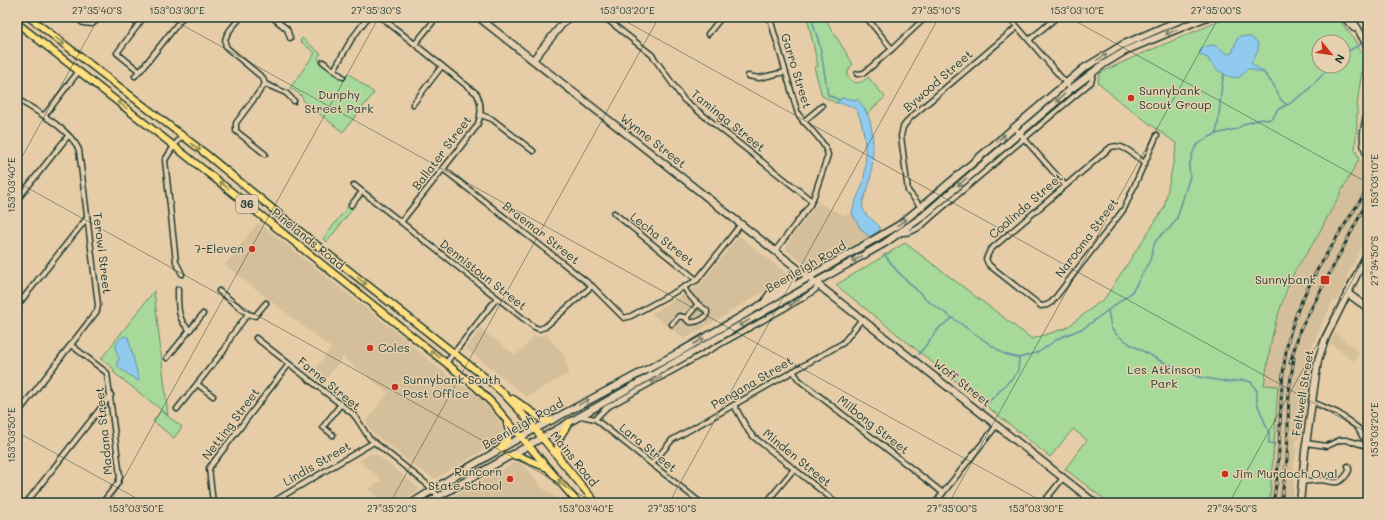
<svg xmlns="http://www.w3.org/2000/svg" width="1385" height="520" font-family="Mali,sans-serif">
<rect width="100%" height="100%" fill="#e6cda8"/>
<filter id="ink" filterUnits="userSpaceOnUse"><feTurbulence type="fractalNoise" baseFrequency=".025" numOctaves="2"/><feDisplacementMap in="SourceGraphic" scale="8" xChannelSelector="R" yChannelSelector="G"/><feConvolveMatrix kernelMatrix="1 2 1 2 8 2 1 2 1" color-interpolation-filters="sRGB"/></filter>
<g filter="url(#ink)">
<!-- built -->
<g fill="#d4bf9a">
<path d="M1359 159 1368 165V235L1346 277 1348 278 1337 301 1334 300 1321 325 1311 350 1308 391 1302 434 1295 443V446L1297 449 1293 470 1295 471 1292 503H1268L1270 497 1278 387 1264 385 1268 352 1276 321 1297 269 1314 242Z"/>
<path d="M818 203 844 215 852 213 860 228 869 237 812 268 808 267 787 250V247L789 241Z"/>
<path d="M258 222 350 296 404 338 413 347 434 364 457 383 471 391 484 402 501 423 503 436 499 441 436 478H433L413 465 371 431 366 421 388 393 343 357 323 383 312 374 331 348 225 265Z"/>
<path d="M741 237 787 274V278L734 309H733L724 316 684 339 651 314 701 284 737 238Z"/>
<path d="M481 329 515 355 526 346 534 335 538 337 546 334 564 355 569 373 527 397 467 349V347Z"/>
<path d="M1335 333 1360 353 1353 361 1330 343Z"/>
<path d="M370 454H376L419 488 417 491 396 503H386L368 489 382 480 359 461Z"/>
<path d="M518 461 531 473 538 484 563 503H443L444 501Z"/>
</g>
<!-- green -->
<g fill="#a6d99a" stroke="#628b67" fill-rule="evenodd">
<path d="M807 17H824L853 64 849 69 847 75C853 85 860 85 868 77L885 97 867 114 865 110 842 98 836 103 822 96 814 67 818 66Z"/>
<path d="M1229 17H1337L1354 39 1364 57 1359 90 1357 107V126L1355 148 1359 159 1314 242 1296 269 1287 289 1276 321 1272 337 1264 385 1278 386 1270 497 1268 503H1109L1065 469 1087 440 1073 429 1050 457 836 285 905 243 1032 339 1066 328 1105 298 1164 208 1177 144 1114 97 1098 82 1100 73 1134 57ZM1319 42H1343V66H1319Z"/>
<path d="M302 38 321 54 318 57 320 61 342 79 348 73 374 93 343 132 305 103 300 94 290 88 315 53 300 41Z"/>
<path d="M349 205 353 208 327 242 323 239Z"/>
<path d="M154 291 168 415 114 373V369L101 359Z"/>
<path d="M161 411 182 427 174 438 153 421Z"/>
</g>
<!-- water -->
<g fill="#90cbef" stroke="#6392a4">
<path d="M1240 36 1251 37 1258 43V50L1251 63 1263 72 1262 73 1248 68 1240 77C1228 80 1212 68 1208 58L1200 55V50C1213 41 1217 46 1228 54L1232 53 1237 39Z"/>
<path d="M842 98 858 100C863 106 868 114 870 121 875 136 873 170 869 185 867 193 861 200 863 209 865 216 875 221 880 227V230L869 237 860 228 852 213C854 201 862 190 864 178 867 163 866 118 854 108 849 104 841 104 836 103Z"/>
<path d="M124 336 128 337 139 380 138 381 119 368 117 364 119 358C114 349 114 343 124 336Z"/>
</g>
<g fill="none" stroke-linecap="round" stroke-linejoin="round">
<!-- stream -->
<g stroke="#6392a4" stroke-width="1.5">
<path d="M811 17 820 46 828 95 839 100"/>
<path d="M1343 56 1350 50 1363 43"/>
<path d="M1263 72 1273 84 1281 100 1286 104"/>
<path d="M1216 134C1221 114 1219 94 1224 74"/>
<path d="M884 254 898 272 928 301 1004 354 1019 358 1039 352 1059 338 1084 328 1131 293 1138 282 1150 260 1155 242 1163 233 1170 228 1177 218 1190 176 1189 166 1193 152 1197 145 1207 138 1216 134 1237 129 1244 124 1261 119 1267 120 1273 118 1277 110 1284 106 1289 104 1306 92 1324 73 1333 66"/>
<path d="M1108 310 1111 328 1116 334 1130 344 1161 361 1199 377 1228 382 1244 380 1251 382 1257 391V403L1269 433V443L1275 444"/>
<path d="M919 354 940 327 953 318"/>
<path d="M983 408 1018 372 1019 358"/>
</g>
<defs>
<g id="street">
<path d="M75 17 83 23 92 24 102 17"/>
<path d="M144 17 117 53 139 71 141 70 183 17"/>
<path d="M241 17C234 26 220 37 227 48L263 78 265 84 236 123V131L265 154"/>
<path d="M272 17 287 29 290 38"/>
<path d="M381 17 477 94C482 105 482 115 477 126L401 222"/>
<path d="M604 17 652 55 684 100 812 201"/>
<path d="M768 17 771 22 798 114C807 127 825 141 828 155L814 196 810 205 775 251"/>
<path d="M866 17 892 49"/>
<path d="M1009 17 1071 89"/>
<path d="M708 34 722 17"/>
<path d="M1029 40 1057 17"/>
<path d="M415 44 437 17"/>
<path d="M323 62 343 77"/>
<path d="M334 70 351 40 368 17"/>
<path d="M857 74 864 73 892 49 926 17"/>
<path d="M135 76 139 71"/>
<path d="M748 76 759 78 785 72"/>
<path d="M265 84 286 93 294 101"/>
<path d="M17 99C35 110 71 130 79 150L98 305 97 311 17 414"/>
<path d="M413 104 442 66"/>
<path d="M481 115 492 119 533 151"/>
<path d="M44 116 79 71"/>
<path d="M803 122 822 106"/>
<path d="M1014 127 1065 185"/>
<path d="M182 136 174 146 165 160 176 262 182 274"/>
<path d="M1145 164C1135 156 1124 143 1111 147L990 250 986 259 989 265 1041 306 1047 305 1052 302 1124 209 1157 135"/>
<path d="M443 169 592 286 624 318 631 316 697 280 741 224"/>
<path d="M354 185 534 327 539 329 545 327 592 286"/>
<path d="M17 200 68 136"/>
<path d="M351 205 362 192"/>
<path d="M921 207 908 191 901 136 903 127 910 118 1017 27"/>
<path d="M614 213 697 280"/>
<path d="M901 233C916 234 925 222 936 213L1091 82 1094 72"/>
<path d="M684 287C689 298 698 304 707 311 708 318 697 323 690 322L687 320V317L698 304"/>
<path d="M178 289C178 304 177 321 190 330"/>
<path d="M219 291 248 314 255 316 266 303"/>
<path d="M17 306 87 218"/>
<path d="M672 324 679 316 687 318"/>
<path d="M256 338 353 414 357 419 369 438 428 485 439 497"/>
<path d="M71 345 107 373 120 476 118 483 102 503"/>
<path d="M167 358 203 314"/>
<path d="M446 363 497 298"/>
<path d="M793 371 799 380 943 493"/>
<path d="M197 384 213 396"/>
<path d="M1312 402 1338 413 1358 428 1362 436 1367 440"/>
<path d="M734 405 749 432 755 438 837 503"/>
<path d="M177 409 225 349 232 335 248 314"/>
<path d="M581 416 595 419 701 503"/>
<path d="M595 419 606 408 805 297 815 290 820 283"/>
<path d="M333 435 323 427 341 404"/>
<path d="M1306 443 1327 446 1340 440H1346L1368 446"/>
<path d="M652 464 672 440 843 343 862 319"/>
<path d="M1302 482C1309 481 1315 480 1321 480 1333 481 1338 487 1347 474 1349 471 1350 470 1348 466"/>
<path d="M26 503 111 395"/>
<path d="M213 503 209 468 289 364"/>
<path d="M271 503 374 442"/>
<path d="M766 503 794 469"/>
<path d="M935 503 997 425"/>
<path d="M1043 503 1063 478"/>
</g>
<g id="secondary">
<path d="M478 17 1095 503"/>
<path d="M1344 17 1354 28"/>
<path d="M1350 17 1358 29 1368 47"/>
<path d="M533 60 568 17"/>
<path d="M1368 111C1365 126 1360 141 1368 156"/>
<path d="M1347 293 1368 308"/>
<path d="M764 303C766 301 767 297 769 295 779 283 798 289 794 266"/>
<path d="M412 503 459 473 535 429 678 353 899 225 921 207 1084 68 1122 45 1187 17"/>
<path d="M427 503 885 243 922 217 1071 89 1104 64 1127 50 1207 17"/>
<path d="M1300 503 1305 451 1318 360 1326 337 1368 252"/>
</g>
<g id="primary">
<path d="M29 17 206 154 319 247 487 379 504 394 520 411 596 503"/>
<path d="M17 23 174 146 476 387 492 403 578 503"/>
<path d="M513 399 542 419 550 421"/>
<path d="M500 449C508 440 511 436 507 424"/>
<path d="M508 456H519L545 467"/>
<path d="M559 457C555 438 561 437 569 422"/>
</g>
</defs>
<!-- street casing -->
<use href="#street" stroke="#1f3d34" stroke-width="7"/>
<!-- secondary casing -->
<use href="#secondary" stroke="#1f3d34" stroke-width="9"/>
<!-- primary casing -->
<use href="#primary" stroke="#1f3d34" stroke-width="9"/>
<!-- street -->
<use href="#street" stroke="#e7d0af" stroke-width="4"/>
<!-- secondary -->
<use href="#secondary" stroke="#e7d0af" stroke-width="6"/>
<!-- primary -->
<use href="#primary" stroke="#ffdf80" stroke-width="6"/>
<defs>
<g id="rail">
<path d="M1290 363 1300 330 1368 200"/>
<path d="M1273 503C1284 448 1276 392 1289 337 1302 285 1340 234 1368 188"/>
<path d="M1281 503 1287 459 1289 390 1294 358"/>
</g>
</defs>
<!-- rail casing -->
<use href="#rail" stroke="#1f3d34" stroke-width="3"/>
<!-- rail -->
<use href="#rail" stroke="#e7d0af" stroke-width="1.5" stroke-dasharray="4.5" stroke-linecap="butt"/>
</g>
<!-- one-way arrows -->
<defs><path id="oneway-shaft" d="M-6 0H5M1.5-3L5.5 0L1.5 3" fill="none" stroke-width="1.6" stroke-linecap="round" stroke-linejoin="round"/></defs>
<g stroke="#797f6b">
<use href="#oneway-shaft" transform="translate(1171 32) rotate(158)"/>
<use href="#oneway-shaft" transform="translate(1102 57) rotate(-32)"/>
<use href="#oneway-shaft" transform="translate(1060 98) rotate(139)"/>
<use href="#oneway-shaft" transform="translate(1001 138) rotate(-41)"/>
<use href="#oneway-shaft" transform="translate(962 182) rotate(139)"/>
<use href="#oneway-shaft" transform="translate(902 222) rotate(-37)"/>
<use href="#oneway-shaft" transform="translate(857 259) rotate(150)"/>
<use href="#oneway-shaft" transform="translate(794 303) rotate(151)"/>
<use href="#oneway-shaft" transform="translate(744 323) rotate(150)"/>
<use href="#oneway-shaft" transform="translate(699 341) rotate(-30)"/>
<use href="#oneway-shaft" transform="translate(656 380) rotate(151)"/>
<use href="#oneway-shaft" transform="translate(584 402) rotate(-28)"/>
</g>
<g stroke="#8f8e5a">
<use href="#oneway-shaft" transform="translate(60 41) rotate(38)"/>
<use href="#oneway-shaft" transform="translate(122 105) rotate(-142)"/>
<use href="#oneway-shaft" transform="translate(196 147) rotate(37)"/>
<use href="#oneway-shaft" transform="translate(224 185) rotate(-141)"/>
<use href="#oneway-shaft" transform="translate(362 281) rotate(38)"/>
<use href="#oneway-shaft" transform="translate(435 354) rotate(-142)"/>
<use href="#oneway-shaft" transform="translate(562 483) rotate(-131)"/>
</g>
</g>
<!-- ticks -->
<path fill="none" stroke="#1f3d34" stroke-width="1" stroke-opacity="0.45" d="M168 17 1045 503M618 17 1368 433M1068 17 1368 183M17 166 99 17M17 182 595 503M17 432 145 503M110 503 379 17M390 503 659 17M669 503 939 17M949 503 1219 17M1229 503 1368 252"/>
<!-- markers -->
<g fill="#c8321e" stroke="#e7d0af" stroke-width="1.5">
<circle cx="1131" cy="98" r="4"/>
<circle cx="252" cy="249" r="4"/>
<rect x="1320" y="275" width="10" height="10" rx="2"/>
<circle cx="370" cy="348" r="4"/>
<circle cx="395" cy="387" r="4"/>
<circle cx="1225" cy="474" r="4"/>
<circle cx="510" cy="479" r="4"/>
</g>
<g text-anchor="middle" stroke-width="3" stroke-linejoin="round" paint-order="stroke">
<!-- shield labels -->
<rect fill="#e7d0af" stroke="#5b6959" stroke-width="1" x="236" y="195" width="22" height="18" rx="3"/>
<g font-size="11" font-weight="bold" fill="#1f3d34">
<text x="247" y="208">36</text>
</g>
<!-- street labels -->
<g font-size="12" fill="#1f3d34" stroke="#e7d0af">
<text transform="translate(796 71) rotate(73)" y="4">Garro Street</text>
<text transform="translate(938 81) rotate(-41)" y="4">Bywood Street</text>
<text transform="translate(728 121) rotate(39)" y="4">Taminga Street</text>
<text transform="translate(653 141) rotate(38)" y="4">Wynne Street</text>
<text transform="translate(442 153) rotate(-53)" y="4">Ballater Street</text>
<text transform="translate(1026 206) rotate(-41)" y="4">Coolinda Street</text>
<text transform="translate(541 233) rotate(38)" y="4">Braemar Street</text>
<text transform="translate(1087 238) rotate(-53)" y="4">Narooma Street</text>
<text transform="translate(308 239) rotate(39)" y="4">Pinelands Road</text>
<text transform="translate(662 239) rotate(38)" y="4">Lecha Street</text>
<text transform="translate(102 253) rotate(83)" y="4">Terowi Street</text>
<text transform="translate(806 267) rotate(-30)" y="4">Beenleigh Road</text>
<text transform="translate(483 275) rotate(38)" y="4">Dennistoun Street</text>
<text transform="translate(752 383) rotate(-30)" y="4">Pengana Street</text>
<text transform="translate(962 383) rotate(38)" y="4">Woff Street</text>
<text transform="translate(329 384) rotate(39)" y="4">Farne Street</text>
<text transform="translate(1303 393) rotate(-81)" y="4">Feltwell Street</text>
<text transform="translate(231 424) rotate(-53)" y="4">Netting Street</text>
<text transform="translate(523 424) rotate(-29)" y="4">Beenleigh Road</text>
<text transform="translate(873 425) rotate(38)" y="4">Milbong Street</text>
<text transform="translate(104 431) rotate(-96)" y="4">Madana Street</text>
<text transform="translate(648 448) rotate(39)" y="4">Lara Street</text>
<text transform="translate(797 458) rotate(39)" y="4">Minden Street</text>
<text transform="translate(574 459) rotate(51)" y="4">Mains Road</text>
<text transform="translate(317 464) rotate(-30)" y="4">Lindis Street</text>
</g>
<!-- poi labels -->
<g font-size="12" fill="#1f3d34" stroke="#e7d0af" text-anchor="start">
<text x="1139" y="95">Sunnybank<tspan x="1139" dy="14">Scout Group</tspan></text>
<text x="244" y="253" text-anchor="end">7-Eleven</text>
<text x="1316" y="284" text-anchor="end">Sunnybank</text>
<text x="378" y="352">Coles</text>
<text x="403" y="384">Sunnybank South<tspan x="403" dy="14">Post Office</tspan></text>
<text x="502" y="476" text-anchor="end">Runcorn<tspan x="502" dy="14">State School</tspan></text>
<text x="1233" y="478">Jim Murdoch Oval</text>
</g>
<!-- park labels -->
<g font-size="12" fill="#264539" stroke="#e7d0af">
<text x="339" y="99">Dunphy<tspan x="339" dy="14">Street Park</tspan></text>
<text x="1164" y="374">Les Atkinson<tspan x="1164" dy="14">Park</tspan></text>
</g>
</g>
<!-- margin -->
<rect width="1385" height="520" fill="none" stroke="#e7d0af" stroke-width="44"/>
<!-- north arrow -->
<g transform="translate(1331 54) rotate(119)"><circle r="19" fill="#e7d0af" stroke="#97957e"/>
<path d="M0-3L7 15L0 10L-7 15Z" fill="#c8321e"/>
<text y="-6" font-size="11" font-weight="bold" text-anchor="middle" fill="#1f3d34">N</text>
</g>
<rect x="22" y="22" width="1341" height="476" fill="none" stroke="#1f3d34" stroke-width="1.5"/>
<g font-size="10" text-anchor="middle" fill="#1f3d34">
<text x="97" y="14">27°35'40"S</text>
<text x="177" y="14">153°03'30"E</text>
<text x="376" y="14">27°35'30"S</text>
<text x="627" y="14">153°03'20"E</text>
<text x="936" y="14">27°35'10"S</text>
<text x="1077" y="14">153°03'10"E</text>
<text x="1216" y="14">27°35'00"S</text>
<text transform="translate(1374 181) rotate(-90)" y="4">153°03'10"E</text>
<text transform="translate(11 185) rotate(-90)" y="4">153°03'40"E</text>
<text transform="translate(1374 261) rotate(-90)" y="4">27°34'50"S</text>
<text transform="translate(1374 430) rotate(-90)" y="4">153°03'20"E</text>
<text transform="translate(11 435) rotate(-90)" y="4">153°03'50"E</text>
<text x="136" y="512">153°03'50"E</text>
<text x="392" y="512">27°35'20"S</text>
<text x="586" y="512">153°03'40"E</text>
<text x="672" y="512">27°35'10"S</text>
<text x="952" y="512">27°35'00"S</text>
<text x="1036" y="512">153°03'30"E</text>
<text x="1232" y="512">27°34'50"S</text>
</g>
</svg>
